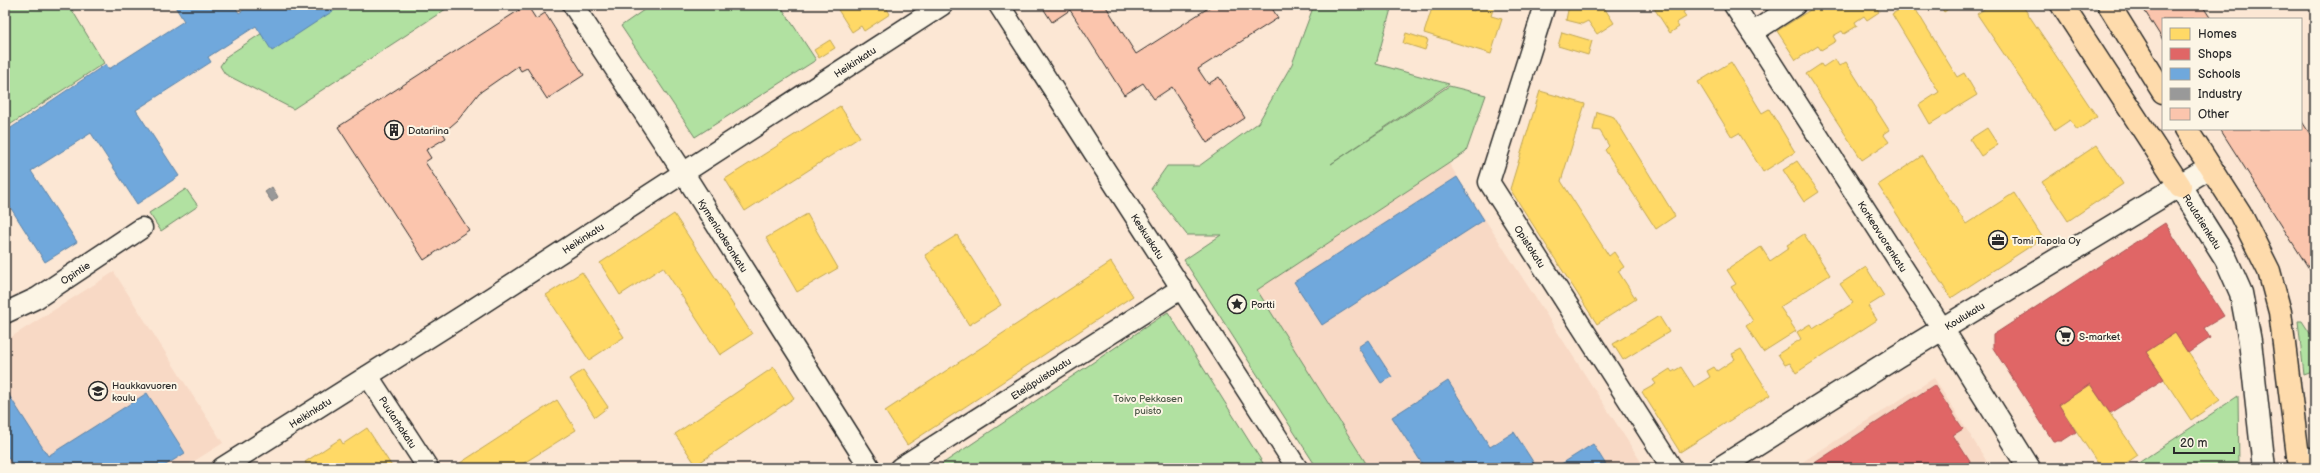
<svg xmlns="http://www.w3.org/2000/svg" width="2320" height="473" font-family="'Balsamiq Sans',sans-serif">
<rect width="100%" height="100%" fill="#fce7d4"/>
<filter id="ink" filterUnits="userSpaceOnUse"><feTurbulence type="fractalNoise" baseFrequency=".025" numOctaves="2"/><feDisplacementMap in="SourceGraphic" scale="8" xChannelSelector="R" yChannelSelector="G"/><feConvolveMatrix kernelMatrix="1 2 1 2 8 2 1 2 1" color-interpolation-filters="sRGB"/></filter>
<g filter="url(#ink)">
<!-- built -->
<g fill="#f8d9c5">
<path d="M1448 162 1645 468H1369L1256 290Z"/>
<path d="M114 272 223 443 183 468H5V337L8 339Z"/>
<path d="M1934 378 1991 468H1793Z"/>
</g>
<!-- green -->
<g fill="#b1e1a1" stroke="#6e8666">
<path d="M5 5H69L104 63 5 128Z"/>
<path d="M305 5H452L293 109 225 74 220 66 227 56Z"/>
<path d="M651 5H780L816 60 695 137 621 26Z"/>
<path d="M1314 5H1392L1376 64 1449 84 1331 164 1449 86 1486 95 1466 152 1257 290 1369 468H1317L1184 260 1221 235H1187L1151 189 1167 166H1199L1258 123 1292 64Z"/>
<path d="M186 189 198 206 161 231 149 213Z"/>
<path d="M1168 312 1266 468H936Z"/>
<path d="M2298 321H2302L2315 341V371L2304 375Z"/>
<path d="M2238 396 2239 468H2131Z"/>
</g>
<!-- homes -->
<g fill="#ffd966" stroke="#bfa554">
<path d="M835 5H893L887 9 890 14 864 31 861 26 852 32Z"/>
<path d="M1433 5H1454L1474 11 1476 5 1494 6 1491 16 1502 19 1491 54 1424 33Z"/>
<path d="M1569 5H1611L1605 9 1614 23 1597 34 1588 21 1582 24 1566 20Z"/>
<path d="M1652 5H1693L1683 12 1686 17 1676 23 1679 27 1670 33Z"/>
<path d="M1818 5H1881L1877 8 1879 12 1867 20 1864 16 1855 22 1857 26 1844 34 1842 31 1833 36 1836 41 1821 50 1818 46 1796 60 1777 31Z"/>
<path d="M1908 5H1913L1957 77 1964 73 1977 95 1930 124 1919 105 1939 92 1892 14Z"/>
<path d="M1940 5H1954L1944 12Z"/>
<path d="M1990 5H2022L2097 117 2077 130 2070 120 2055 130 1977 14Z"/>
<path d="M1562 32 1592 41 1588 55 1558 46Z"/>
<path d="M1406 33 1428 40 1425 50 1403 43Z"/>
<path d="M830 40 835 48 819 58 814 50Z"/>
<path d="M1835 59 1839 66 1846 62 1889 130 1883 134 1889 142 1862 160 1806 74 1821 64 1823 67Z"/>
<path d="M1731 62 1762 113 1769 109 1795 152 1763 172 1739 133 1732 137 1698 82Z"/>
<path d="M1540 91 1585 104 1561 181 1609 256 1614 252 1624 267 1618 271 1636 299 1597 324 1510 189Z"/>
<path d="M840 106 860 137 745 211 725 179Z"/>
<path d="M1597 112 1614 117 1675 216 1656 229 1605 150 1609 146 1600 131 1593 130Z"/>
<path d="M1987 128 1998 145 1981 156 1970 139Z"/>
<path d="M2097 145 2123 184 2068 221 2042 182Z"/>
<path d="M1922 156 1966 224 2014 193 2043 238 1951 298 1878 185Z"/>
<path d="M1797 161 1819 192 1804 202 1783 170Z"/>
<path d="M674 214 752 334 720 355 663 267 620 295 600 263Z"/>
<path d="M807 214 838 268 797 292 766 238Z"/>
<path d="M1804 234 1830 275 1780 307 1796 331 1763 352 1746 326 1753 321 1731 287 1736 284 1727 270 1761 247 1770 261 1789 248 1787 245Z"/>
<path d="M957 235 1001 305 969 325 925 255Z"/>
<path d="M1111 262 1133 296 907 445 885 411Z"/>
<path d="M1866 267 1884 296 1868 306 1877 320 1796 373 1790 363 1785 365 1778 354 1801 339 1797 332 1810 324 1813 329 1853 303 1840 284Z"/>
<path d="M582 272 624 337 589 360 546 295Z"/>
<path d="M1659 316 1669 332 1623 360 1613 344Z"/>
<path d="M2175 333 2220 400 2191 420 2146 352Z"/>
<path d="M1741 349 1770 395 1680 452 1642 392 1656 384 1653 380 1670 369 1672 372 1681 367 1694 387 1710 377 1707 371 1714 367 1717 371 1735 359 1732 354Z"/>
<path d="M774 367 794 398 696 465 675 434Z"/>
<path d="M583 370 608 407 595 417 570 379Z"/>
<path d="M2090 384 2138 455 2119 468H2101L2059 405Z"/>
<path d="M557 400 576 430 516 468H459L457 465Z"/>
<path d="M367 428 393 468H306L308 467 305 462 340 439 343 444Z"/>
</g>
<!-- shops -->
<g fill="#e06666" stroke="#aa5454">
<path d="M2165 223 2224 316 2204 328 2210 338 2188 353 2175 333 2146 352 2164 379 2110 413 2090 384 2059 405 2076 432 2062 441H2053L1993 348V335Z"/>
<path d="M1934 385 1963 429 1953 435 1974 468H1807Z"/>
</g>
<!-- schools -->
<g fill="#6fa8dc" stroke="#5b82a7">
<path d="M174 5H234L239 13 251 5H342L272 51 256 26 208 57 211 62 136 110 179 176 137 204 91 133 31 171 77 242 45 262 5 199V132L106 64 109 69 184 21Z"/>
<path d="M1457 177 1484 220 1322 325 1294 282Z"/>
<path d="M1368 340 1392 377 1381 383 1358 347Z"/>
<path d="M1448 381 1490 447 1514 432 1537 468H1425L1392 417Z"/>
<path d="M5 389 48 456 147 393 185 453 161 468H15L5 453Z"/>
<path d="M1593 444 1608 468H1555Z"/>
</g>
<!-- industry -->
<path fill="#999" stroke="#787878" d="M272 187 278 197 272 202 265 192Z"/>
<!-- building -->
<g fill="#fbc5ad" stroke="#2b2b2b">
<path d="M527 5 536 19 545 13 584 75 547 99 527 68 521 71 518 66 479 93 458 120 443 133 446 138 426 150 431 158 425 162 469 230 424 260 338 127Z"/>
<path d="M1041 5H1105L1136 54 1213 5H1270L1278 18 1198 69 1208 84 1219 77 1245 118 1207 143 1172 87 1154 99 1143 83 1124 95 1070 10 1052 22Z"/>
<path d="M2141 5H2202L2211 19H2163V40Z"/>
<path d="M2301 120 2315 142V278L2220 129H2301Z"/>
</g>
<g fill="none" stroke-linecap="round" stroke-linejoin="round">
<defs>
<g id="minor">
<path id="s1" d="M573 5 683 172 870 468"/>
<path id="s2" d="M999 5 1297 468"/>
<path id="s3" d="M1545 5 1489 182 1672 468"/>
<path id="s4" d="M1734 5 1943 330"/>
<path d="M1752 33 1795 5"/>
<path id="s5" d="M5 313 37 298 142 228"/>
<path id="s6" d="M368 376 428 468"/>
<path id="s7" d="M222 468 472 310 942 5"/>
<path id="s8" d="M900 468 1182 288"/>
</g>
<g id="tertiary">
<path d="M1943 330 2029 468"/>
<path d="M2298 456 2315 461"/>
</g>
<g id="secondary">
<path id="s9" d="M2180 186 2226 259 2241 293 2250 341 2264 468"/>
<path id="s10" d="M1720 468 1896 357 2210 167"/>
</g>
<g id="trunk">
<path d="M2062 5 2180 186"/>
<path d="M2109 5 2163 92"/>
<path d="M2186 129 2240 213 2269 271 2280 312 2298 456 2301 468"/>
</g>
</defs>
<!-- minor casing -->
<use href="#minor" stroke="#2b2b2b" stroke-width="23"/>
<!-- tertiary casing -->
<use href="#tertiary" stroke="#2b2b2b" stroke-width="25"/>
<!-- secondary casing -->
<use href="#secondary" stroke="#2b2b2b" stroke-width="25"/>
<!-- trunk casing -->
<use href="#trunk" stroke="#2b2b2b" stroke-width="25"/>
<!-- minor -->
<use href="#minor" stroke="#fcf5e5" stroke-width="20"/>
<!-- tertiary -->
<use href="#tertiary" stroke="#fcf5e5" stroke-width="22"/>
<!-- secondary -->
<use href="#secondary" stroke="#fcf5e5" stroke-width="22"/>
<!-- trunk -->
<use href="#trunk" stroke="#fedbac" stroke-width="22"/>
</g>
</g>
<!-- icons -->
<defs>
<symbol id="building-ring" viewBox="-11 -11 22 22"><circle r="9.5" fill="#fcf5e5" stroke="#2b2b2b" stroke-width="1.5"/><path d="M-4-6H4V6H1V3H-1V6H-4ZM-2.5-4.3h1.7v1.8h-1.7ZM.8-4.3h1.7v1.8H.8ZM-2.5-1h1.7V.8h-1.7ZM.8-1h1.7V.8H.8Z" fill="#2b2b2b"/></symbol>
<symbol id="office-ring" viewBox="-11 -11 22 22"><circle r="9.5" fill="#fcf5e5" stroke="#2b2b2b" stroke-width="1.5"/><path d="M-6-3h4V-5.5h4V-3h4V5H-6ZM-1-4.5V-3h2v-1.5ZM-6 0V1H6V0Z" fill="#2b2b2b"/></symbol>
<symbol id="sight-ring" viewBox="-11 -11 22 22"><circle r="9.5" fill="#fcf5e5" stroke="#2b2b2b" stroke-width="1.5"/><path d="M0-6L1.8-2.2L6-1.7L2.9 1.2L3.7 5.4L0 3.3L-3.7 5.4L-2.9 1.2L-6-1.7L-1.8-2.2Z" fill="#2b2b2b"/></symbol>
<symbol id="supermarket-ring" viewBox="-11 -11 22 22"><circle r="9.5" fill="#fcf5e5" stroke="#2b2b2b" stroke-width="1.5"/><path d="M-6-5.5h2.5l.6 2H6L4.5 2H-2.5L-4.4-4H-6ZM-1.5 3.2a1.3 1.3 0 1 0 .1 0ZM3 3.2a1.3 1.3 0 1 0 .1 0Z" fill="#2b2b2b"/></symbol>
<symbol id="school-ring" viewBox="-11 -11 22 22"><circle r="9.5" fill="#fcf5e5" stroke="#2b2b2b" stroke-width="1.5"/><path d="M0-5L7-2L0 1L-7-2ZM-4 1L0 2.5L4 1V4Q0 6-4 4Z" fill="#2b2b2b"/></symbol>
</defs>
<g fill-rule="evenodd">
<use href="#building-ring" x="383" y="119" width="22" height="22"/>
<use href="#office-ring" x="1987" y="229" width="22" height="22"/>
<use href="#sight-ring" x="1226" y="293" width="22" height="22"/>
<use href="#supermarket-ring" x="2054" y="325" width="22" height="22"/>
<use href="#school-ring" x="87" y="380" width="22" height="22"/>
</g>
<g text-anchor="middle" stroke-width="4" stroke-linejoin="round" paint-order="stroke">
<!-- street labels -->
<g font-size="10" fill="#2b2b2b" stroke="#fcf5e5">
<text dy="4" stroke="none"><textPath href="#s7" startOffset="752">Heikinkatu</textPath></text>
<text dy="4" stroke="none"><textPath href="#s9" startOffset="42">Rautatienkatu</textPath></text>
<text dy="4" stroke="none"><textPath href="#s1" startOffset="275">Kymenlaaksonkatu</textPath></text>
<text dy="4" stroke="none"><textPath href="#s2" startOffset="275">Keskuskatu</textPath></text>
<text dy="4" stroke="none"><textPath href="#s4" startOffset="275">Korkeavuorenkatu</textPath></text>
<text dy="4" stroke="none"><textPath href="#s7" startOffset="428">Heikinkatu</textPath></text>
<text dy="4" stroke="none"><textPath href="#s3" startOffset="262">Opistokatu</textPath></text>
<text dy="4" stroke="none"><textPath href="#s5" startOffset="81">Opintie</textPath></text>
<text dy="4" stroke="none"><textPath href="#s10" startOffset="288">Koulukatu</textPath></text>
<text dy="4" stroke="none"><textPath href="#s8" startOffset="167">Eteläpuistokatu</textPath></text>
<text dy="4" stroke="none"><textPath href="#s7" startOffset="104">Heikinkatu</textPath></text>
<text dy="4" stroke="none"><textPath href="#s6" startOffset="55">Puutarhakatu</textPath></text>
</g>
<!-- poi labels -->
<g font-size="10" fill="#2b2b2b" stroke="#fcf5e5" text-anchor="start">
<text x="408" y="134">Datariina</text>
<text x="2012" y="244">Tomi Tapola Oy</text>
<text x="1251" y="308">Portti</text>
<text x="2079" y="340">S-market</text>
<text x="112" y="389">Haukkavuoren<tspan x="112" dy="12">koulu</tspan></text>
</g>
<!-- park labels -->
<g font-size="10" fill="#4c5848" stroke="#fcf5e5">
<text x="1148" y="402">Toivo Pekkasen<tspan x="1148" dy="12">puisto</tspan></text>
</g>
</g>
<!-- margin -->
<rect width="2320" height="473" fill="none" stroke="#fcf5e5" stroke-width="20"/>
<rect x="10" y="10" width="2300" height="453" fill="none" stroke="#2b2b2b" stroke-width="1.5" filter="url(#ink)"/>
<!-- legend -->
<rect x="2162" y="18" width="140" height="112" fill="#fcf5e5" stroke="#a8a49b"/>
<rect x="2170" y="28" width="20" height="12" fill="#ffd966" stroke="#a8a49b"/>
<text x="2198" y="38" font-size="12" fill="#2b2b2b">Homes</text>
<rect x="2170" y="48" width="20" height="12" fill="#e06666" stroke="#a8a49b"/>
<text x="2198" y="58" font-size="12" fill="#2b2b2b">Shops</text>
<rect x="2170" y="68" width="20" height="12" fill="#6fa8dc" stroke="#a8a49b"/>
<text x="2198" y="78" font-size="12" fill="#2b2b2b">Schools</text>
<rect x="2170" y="88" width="20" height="12" fill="#999999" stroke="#a8a49b"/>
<text x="2198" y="98" font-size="12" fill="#2b2b2b">Industry</text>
<rect x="2170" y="108" width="20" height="12" fill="#fbc5ad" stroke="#a8a49b"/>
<text x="2198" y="118" font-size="12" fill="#2b2b2b">Other</text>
<!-- scale -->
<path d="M2174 447v6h60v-6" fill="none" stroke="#2b2b2b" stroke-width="2"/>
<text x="2180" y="447" font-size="12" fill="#2b2b2b" stroke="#fcf5e5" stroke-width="3" paint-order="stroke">20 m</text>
</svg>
